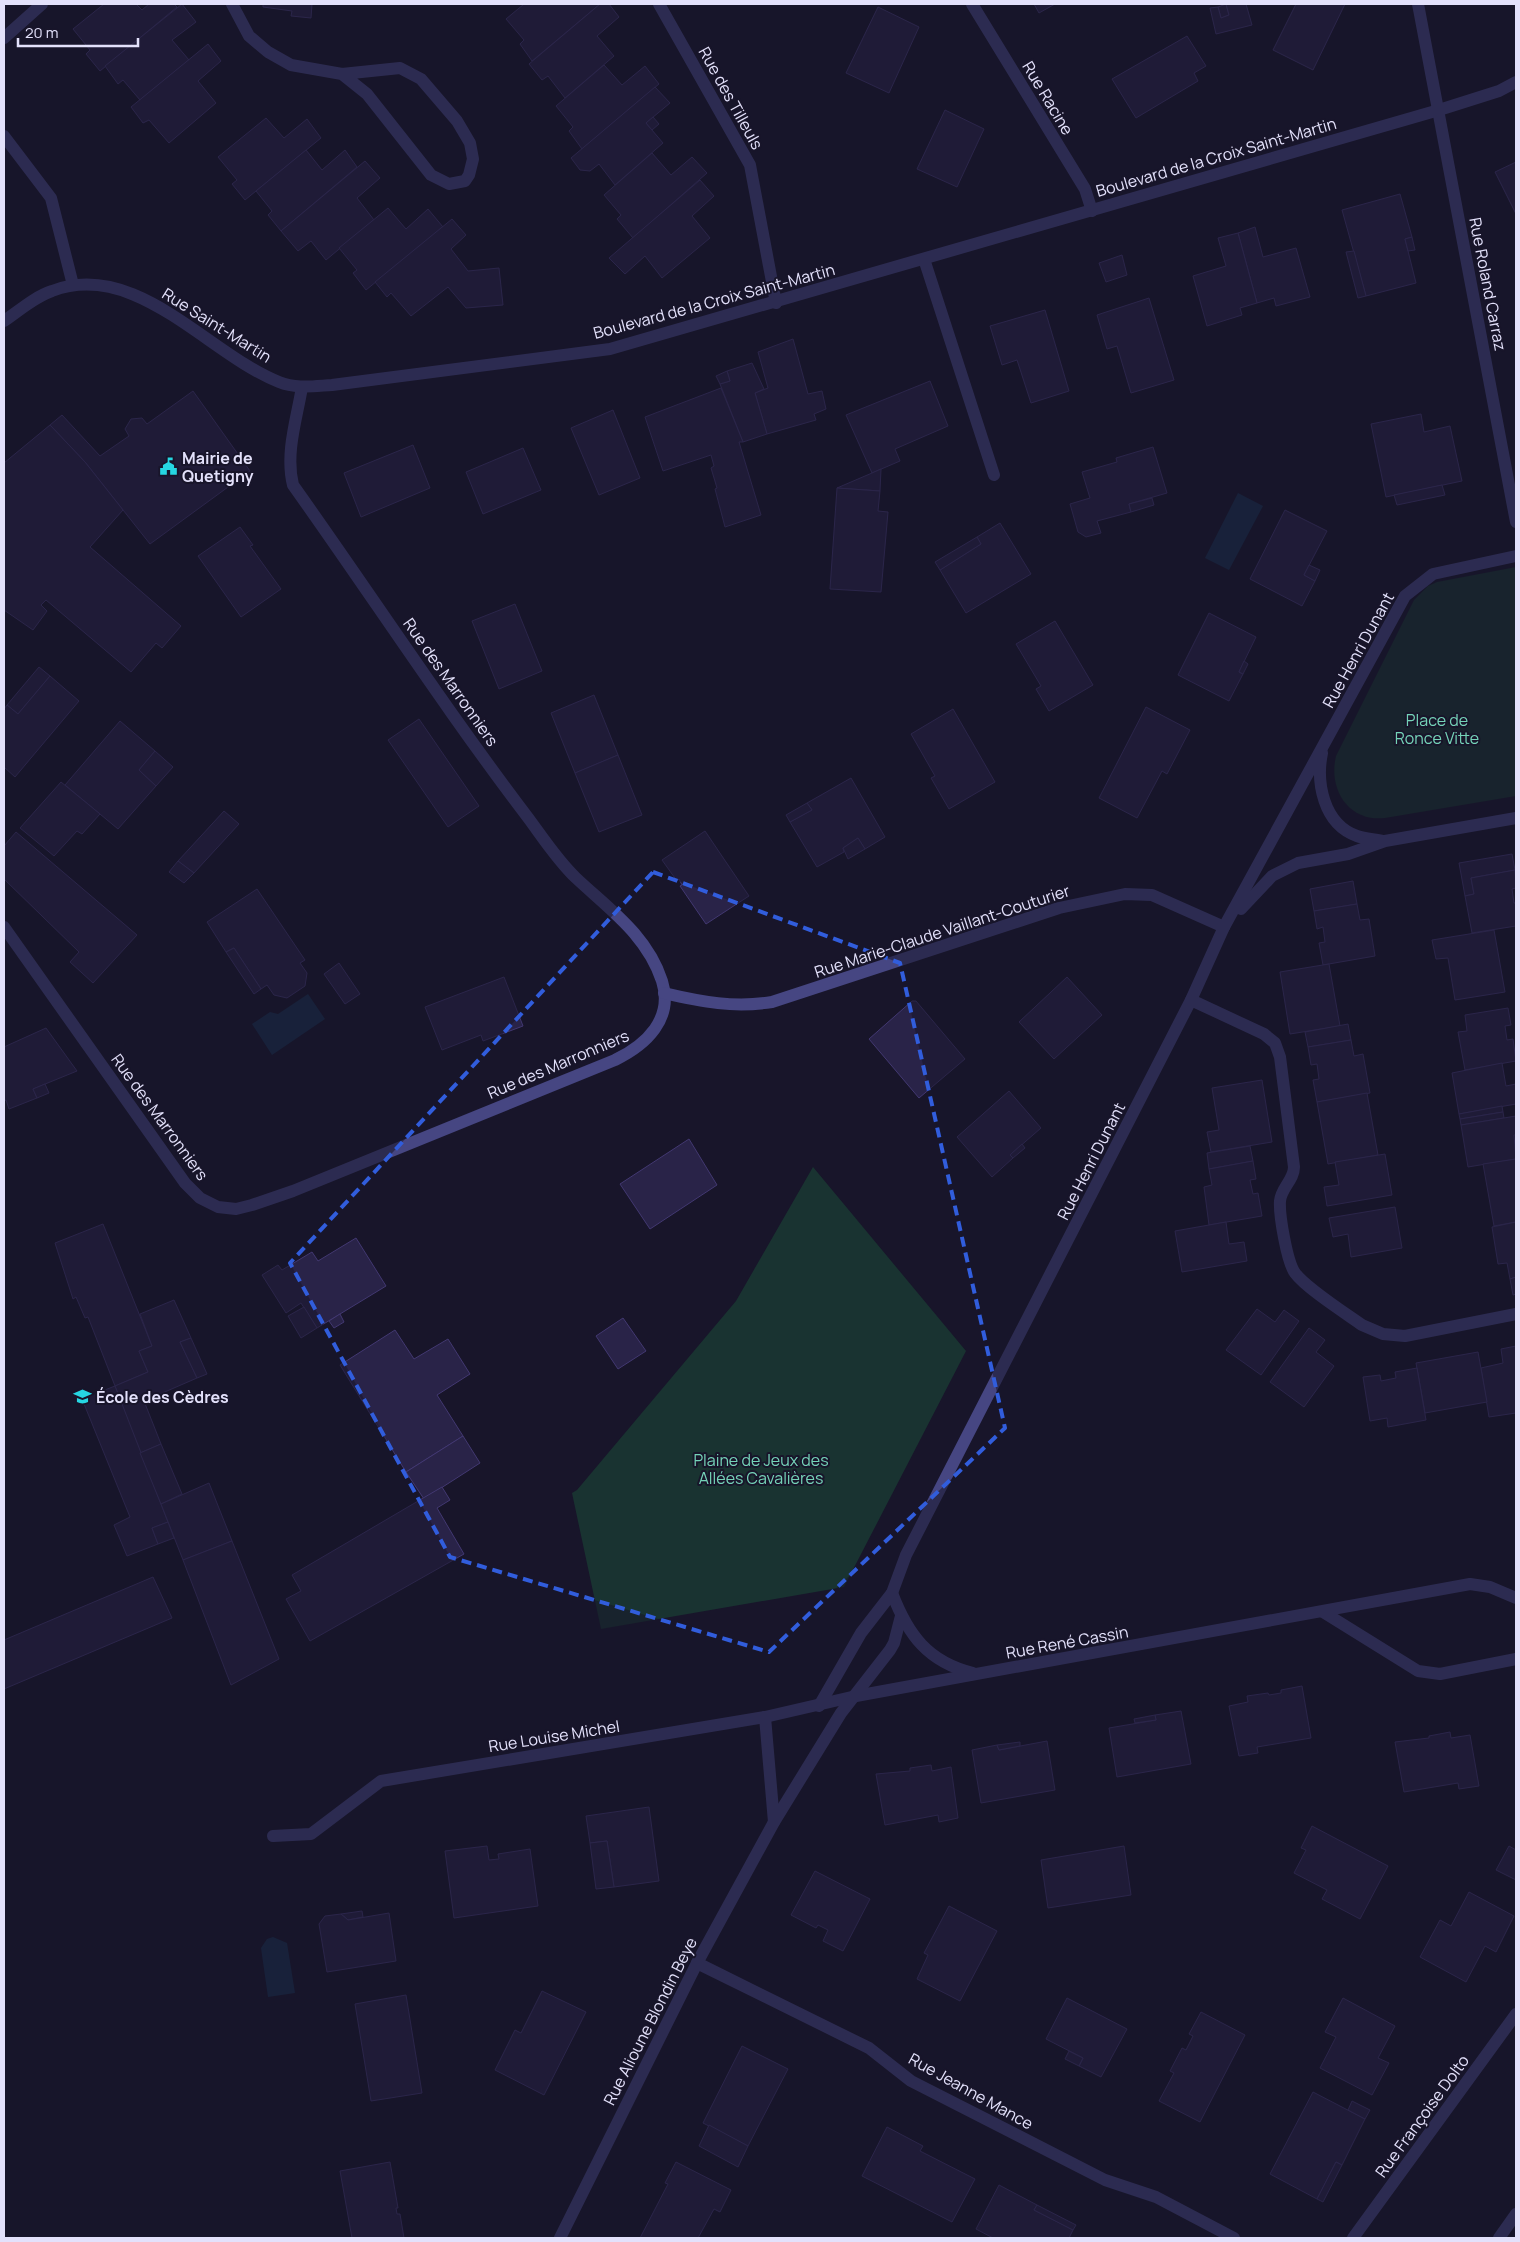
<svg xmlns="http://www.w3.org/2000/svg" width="1520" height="2242" font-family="Manrope,sans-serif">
<rect width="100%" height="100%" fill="#18152a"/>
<!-- green -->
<g fill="#193331">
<path d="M1516 567V796L1385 818C1348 822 1328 789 1336 756L1414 600 1428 586 1437 582Z"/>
<path d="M813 1167 966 1351 844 1587 601 1629 572 1493 577 1490 736 1301Z"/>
</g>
<!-- water -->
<g fill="#19304f">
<path d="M1238 493 1263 506 1229 570 1205 558Z"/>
<path d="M308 994 325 1019 272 1055 252 1024 270 1012 278 1014Z"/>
<path d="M273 1937 287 1943 295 1993 268 1997 261 1948 267 1939Z"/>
</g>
<!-- building -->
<g fill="#292348" stroke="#423871">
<path d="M104 4H136L142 10 149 4H174L177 7 100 71 86 54 90 50 73 29Z"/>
<path d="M182 4 196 22 172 40 189 60 140 100 123 80 118 84 105 66Z"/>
<path d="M263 4H312L311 18 291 16 292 11 263 7Z"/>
<path d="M524 4H600L532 61 520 44 524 40 506 19Z"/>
<path d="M600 4H609L619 17 597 36 614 56 565 98 548 76 542 80 529 64Z"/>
<path d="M1034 4H1055L1039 13Z"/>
<path d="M1226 4 1229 15 1221 18 1218 7Z"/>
<path d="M1226 4H1246L1252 25 1216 34 1210 8 1218 7 1221 18 1229 15Z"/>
<path d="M1296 4H1345L1313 70 1273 50Z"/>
<path d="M878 7 919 27 889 93 846 73Z"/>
<path d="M1187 36 1206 66 1194 73 1198 81 1136 118 1112 79Z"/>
<path d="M208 44 221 61 198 81 216 103 169 143 149 120 143 123 131 107Z"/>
<path d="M604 65 622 85 645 66 659 84 582 149 569 131 573 127 556 106Z"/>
<path d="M655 87 670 103 646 123 663 143 615 185 599 164 590 171 580 170 571 158Z"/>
<path d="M945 110 984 129 957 187 917 169Z"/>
<path d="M653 117 659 124 652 130 646 123Z"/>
<path d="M266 118 284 138 307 119 321 138 245 200 232 184 237 180 218 157Z"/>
<path d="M306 150 322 170 345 150 357 167 281 231 268 215 272 211 256 191Z"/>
<path d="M652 153 671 175 692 157 707 173 633 238 617 219 621 215 604 195Z"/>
<path d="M365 161 380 178 357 198 374 220 326 260 311 241 298 251 281 231Z"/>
<path d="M1516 162V214L1495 172Z"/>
<path d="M700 180 714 196 692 216 710 238 662 278 645 256 625 274 609 258Z"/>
<path d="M1400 194 1412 237 1405 239 1416 283 1366 296 1342 210Z"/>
<path d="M388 208 406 229 428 209 443 227 366 290 353 273 357 270 339 248Z"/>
<path d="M452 219 466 235 451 249 468 271 499 268 503 305 466 308 448 287 411 316 391 293 387 297 375 282Z"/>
<path d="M1255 227 1263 257 1296 248 1310 297 1276 306 1274 298 1257 303 1238 233Z"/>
<path d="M1238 233 1257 303 1240 308 1242 315 1207 326 1193 276 1226 266 1218 238Z"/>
<path d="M1412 237 1415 250 1408 251 1405 239Z"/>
<path d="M1354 251 1366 296 1358 298 1346 252Z"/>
<path d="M1122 255 1127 275 1106 282 1099 263Z"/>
<path d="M1149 298 1174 380 1131 393 1117 346 1107 349 1097 315Z"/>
<path d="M1045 310 1069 391 1031 403 1017 360 1002 365 990 326Z"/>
<path d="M793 339 808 394 822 391 826 409 814 414 816 420 767 434 755 393 768 388 758 352Z"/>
<path d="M752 363 764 389 755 393 767 434 743 442 720 384 730 381 727 371Z"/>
<path d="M727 371 730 381 720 384 716 376Z"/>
<path d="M930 381 948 426 895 449 900 461 872 473 846 415Z"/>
<path d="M721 388 743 442H739L761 515 725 527 715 489 717 488 711 468 714 466 711 455 663 471 645 417Z"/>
<path d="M193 391 250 471 150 544 85 462 50 425 62 415 100 456 129 436 125 429 131 419 142 418 147 424Z"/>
<path d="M613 410 640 478 599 495 571 428Z"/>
<path d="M1421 414 1424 432 1450 426 1462 481 1386 497 1371 424Z"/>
<path d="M50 425 85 462 123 510 90 547 181 626 162 648 156 643 131 672 46 600 41 605 47 611 33 630 4 610V463Z"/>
<path d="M413 445 430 488 361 517 344 473Z"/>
<path d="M1153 447 1167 493 1129 504 1131 512 1097 521 1101 533 1086 537 1078 532 1070 504 1090 498 1082 472 1117 462 1116 458Z"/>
<path d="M523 448 541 490 483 514 466 472Z"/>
<path d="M881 469 880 491 837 488 872 473Z"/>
<path d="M1442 485 1445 495 1397 505 1394 495Z"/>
<path d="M837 488 880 491 878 511 888 512 881 592 830 589Z"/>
<path d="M1152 498 1154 505 1131 512 1129 504Z"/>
<path d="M1285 510 1327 531 1304 575 1315 581 1302 606 1250 579Z"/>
<path d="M1000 523 1031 574 966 613 940 570 981 544 977 537Z"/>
<path d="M240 527 253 545 250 546 281 589 241 617 198 556Z"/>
<path d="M977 537 981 544 940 570 935 562Z"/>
<path d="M1309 565 1320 570 1315 581 1304 575Z"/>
<path d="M515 604 542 671 499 689 472 621Z"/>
<path d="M1209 613 1256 637 1239 672 1243 674 1229 701 1178 675Z"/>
<path d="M1055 621 1093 685 1049 711 1036 689 1041 686 1016 644Z"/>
<path d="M1244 661 1248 664 1243 674 1239 672Z"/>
<path d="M39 667 50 676 18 714 7 705Z"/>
<path d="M50 676 79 701 15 777 4 767V709L7 705 18 714Z"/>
<path d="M594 695 618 755 575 773 551 713Z"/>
<path d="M1146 707 1190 730 1167 774 1162 771 1137 818 1099 798Z"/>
<path d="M953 709 995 782 949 809 931 778 935 776 911 734Z"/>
<path d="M419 719 479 806 448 827 388 740Z"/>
<path d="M120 721 155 751 139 770 156 786 118 829 65 785Z"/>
<path d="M155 751 173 767 156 786 139 770Z"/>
<path d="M618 755 642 815 599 832 575 773Z"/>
<path d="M851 778 885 837 865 849 858 838 843 848 844 852 817 867 790 822 812 810 807 803Z"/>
<path d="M61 782 100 814 82 834 77 831 54 856 20 828Z"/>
<path d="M807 803 812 810 790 822 786 815Z"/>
<path d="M224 811 239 824 194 873 178 861Z"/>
<path d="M705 831 749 896 706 924 680 886 682 885 679 879 677 881 662 860Z"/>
<path d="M16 832 137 935 93 983 70 962 79 952 4 879V846Z"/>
<path d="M858 838 865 849 848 859 843 848Z"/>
<path d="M1512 854 1515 870 1471 878 1474 894 1465 896 1459 863Z"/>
<path d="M178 861 194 873 184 883 169 872Z"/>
<path d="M1515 870 1516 888 1512 889 1514 903H1516V926L1472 933 1465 896 1474 894 1471 878Z"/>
<path d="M1353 881 1357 904 1314 911 1310 889Z"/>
<path d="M257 889 305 960 300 963 307 973 305 986 287 998 274 995 267 985 261 989 234 948 226 952 207 922Z"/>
<path d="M1357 904 1360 920 1369 919 1375 956 1323 965 1319 943 1325 942 1323 927 1317 929 1314 911Z"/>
<path d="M1494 930 1505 992 1455 1000 1448 958 1436 959 1432 940Z"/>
<path d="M234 948 261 989 254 994 226 952Z"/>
<path d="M339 963 360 994 345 1004 324 974Z"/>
<path d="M1329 964 1340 1026 1290 1034 1280 972Z"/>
<path d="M504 977 523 1026 483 1041 481 1035 442 1050 425 1007Z"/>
<path d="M1067 977 1102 1015 1054 1059 1019 1022Z"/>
<path d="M912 1001H916L965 1059 919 1098 869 1039Z"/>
<path d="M1508 1008 1511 1025 1505 1026 1507 1040 1513 1039 1516 1061 1465 1070 1458 1032 1467 1031 1465 1015Z"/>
<path d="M1348 1024 1351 1040 1308 1047 1305 1032Z"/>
<path d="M46 1028 77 1071 33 1089 37 1098 9 1109 6 1100 4 1101V1047Z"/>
<path d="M1351 1040 1354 1056 1363 1054 1370 1093 1317 1102 1313 1080 1319 1079 1317 1064 1311 1065 1308 1047Z"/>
<path d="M1502 1063 1506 1086 1516 1084V1104L1459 1114 1452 1073Z"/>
<path d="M1262 1080 1272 1142 1211 1152 1207 1132 1219 1130 1212 1088Z"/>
<path d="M45 1084 49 1093 37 1098 33 1089Z"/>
<path d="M1009 1091 1041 1128 1010 1155 1013 1158 992 1177 957 1137Z"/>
<path d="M1367 1093 1378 1155 1328 1164 1317 1102Z"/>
<path d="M1502 1106 1503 1112 1460 1119 1459 1114Z"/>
<path d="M1503 1112 1504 1118 1461 1125 1460 1119Z"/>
<path d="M1516 1116V1135H1514L1516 1159 1468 1167 1461 1125Z"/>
<path d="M689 1139 717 1185 650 1229 620 1184Z"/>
<path d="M1022 1144 1025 1148 1013 1158 1010 1155Z"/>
<path d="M1250 1146 1253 1161 1209 1169 1207 1153Z"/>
<path d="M1385 1154 1392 1195 1327 1206 1324 1187 1339 1185 1335 1162Z"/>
<path d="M1516 1159V1222L1494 1226 1483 1164Z"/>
<path d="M1253 1161 1256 1179 1250 1180 1253 1194 1258 1193 1262 1216 1209 1225 1204 1187 1212 1185 1209 1169Z"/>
<path d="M1395 1207 1402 1248 1351 1257 1348 1234 1333 1237 1329 1218Z"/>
<path d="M1226 1222 1229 1244 1244 1242 1247 1261 1182 1272 1175 1231Z"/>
<path d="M1516 1222V1277L1510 1279 1507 1263 1498 1264 1492 1227Z"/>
<path d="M103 1224 152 1346 139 1351 148 1372 115 1386 88 1317 85 1318 76 1297 73 1299 55 1243Z"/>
<path d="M356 1238 386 1286 317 1328 301 1303 286 1313 262 1275 278 1265 282 1270 312 1252 318 1261Z"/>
<path d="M1516 1277V1294L1513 1295 1510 1279Z"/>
<path d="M174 1300 191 1338 180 1342 197 1378 144 1401 161 1444 140 1453 115 1386 148 1372 139 1351 152 1346 140 1314Z"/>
<path d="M304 1307 317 1328 301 1338 288 1316Z"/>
<path d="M1257 1309 1275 1322 1284 1310 1299 1321 1261 1375 1226 1350Z"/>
<path d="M340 1314 344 1322 334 1328 329 1321Z"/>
<path d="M623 1318 646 1351 618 1369 596 1336Z"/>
<path d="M1309 1328 1325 1340 1316 1352 1334 1366 1304 1407 1270 1382Z"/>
<path d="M395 1330 414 1359 448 1339 470 1374 437 1395 463 1436 406 1472 340 1365Z"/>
<path d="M191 1338 207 1374 197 1378 180 1342Z"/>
<path d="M1516 1346V1413L1489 1417 1481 1368 1503 1363 1501 1349Z"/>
<path d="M1478 1352 1487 1402 1425 1413 1416 1363Z"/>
<path d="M1417 1368 1426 1420 1388 1427 1387 1418 1370 1421 1363 1377 1380 1375 1381 1381 1396 1378 1395 1372Z"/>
<path d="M115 1386 168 1522 152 1528 158 1544 127 1556 114 1525 130 1517 82 1399Z"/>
<path d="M463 1436 480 1463 424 1499 406 1472Z"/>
<path d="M161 1444 182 1494 161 1504 140 1453Z"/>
<path d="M209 1483 232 1541 183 1560 161 1504Z"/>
<path d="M442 1487 450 1500 437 1508 464 1554 310 1641 286 1599 301 1591 292 1575Z"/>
<path d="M168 1522 174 1538 158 1544 152 1528Z"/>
<path d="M232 1541 279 1659 231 1685 183 1560Z"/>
<path d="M153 1577 172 1618 4 1689V1640Z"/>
<path d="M1302 1686 1311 1738 1257 1747 1258 1753 1239 1756 1229 1706 1248 1702 1247 1696 1268 1693 1269 1695 1281 1693V1690Z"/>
<path d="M1181 1711 1191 1764 1117 1777 1109 1728 1156 1720 1155 1715Z"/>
<path d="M1155 1715 1156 1720 1135 1723 1134 1719Z"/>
<path d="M1450 1732 1451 1738 1470 1735 1479 1786 1459 1789 1458 1783 1404 1792 1395 1742 1429 1738V1736Z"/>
<path d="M1047 1741 1055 1790 981 1803 972 1750 997 1745 999 1750Z"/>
<path d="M1020 1742V1746L999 1750 997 1745Z"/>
<path d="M931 1765 932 1771 951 1767 958 1818 939 1822 938 1815 885 1825 876 1774 910 1771V1768Z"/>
<path d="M649 1807 659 1881 614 1887 607 1841 590 1843 586 1816Z"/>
<path d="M1312 1826 1388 1866 1360 1919 1322 1899 1327 1890 1294 1873 1306 1850 1301 1848Z"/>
<path d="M607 1841 614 1887 596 1889 590 1843Z"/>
<path d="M487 1846 489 1860 499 1859 498 1854 530 1849 538 1906 454 1918 445 1851Z"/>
<path d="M1124 1846 1131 1895 1048 1908 1041 1860Z"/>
<path d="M1509 1846 1516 1850V1880L1496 1870Z"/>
<path d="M815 1871 870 1899 843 1951 823 1941 828 1930 818 1925 816 1928 791 1915Z"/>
<path d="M1469 1892 1514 1916 1496 1952 1485 1946 1466 1982 1420 1957 1440 1920 1451 1926Z"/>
<path d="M949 1906 997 1931 960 2001 917 1979 928 1955 924 1953Z"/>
<path d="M362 1911 363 1917 348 1920 341 1914Z"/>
<path d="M389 1913 396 1961 327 1972 319 1924 325 1916 341 1914 348 1920Z"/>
<path d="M542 1991 586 2012 544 2095 495 2070 515 2030 521 2033Z"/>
<path d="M406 1995 422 2093 371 2101 355 2004Z"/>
<path d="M1067 1998 1127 2029 1101 2077 1079 2066 1083 2058 1046 2039Z"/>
<path d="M1343 1998 1395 2026 1378 2058 1389 2063 1372 2095 1320 2068 1336 2037 1325 2032Z"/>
<path d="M1201 2012 1245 2035 1200 2122 1159 2101 1174 2073 1170 2071 1182 2048 1186 2050 1193 2036 1189 2034Z"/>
<path d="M742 2046 788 2069 748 2146 703 2123Z"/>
<path d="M1069 2051 1083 2058 1079 2066 1065 2059Z"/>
<path d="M1313 2092 1365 2119 1342 2165 1336 2162 1317 2199 1270 2174Z"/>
<path d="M1352 2101 1370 2110 1365 2119 1348 2110Z"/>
<path d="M709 2125 748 2146 738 2167 699 2146Z"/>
<path d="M887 2127 923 2146 920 2151 975 2179 952 2222 862 2176Z"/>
<path d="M390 2162 398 2208H396L397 2214H400L404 2238H352L340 2171Z"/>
<path d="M676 2162 731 2190 720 2212 714 2209 698 2238H640L668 2184 665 2183Z"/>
<path d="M1336 2162 1342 2165 1323 2202 1317 2199Z"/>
<path d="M999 2185 1037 2205 1034 2210 1073 2230 1069 2238H993L976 2229Z"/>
<path d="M1037 2205 1076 2225 1073 2230 1034 2210Z"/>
</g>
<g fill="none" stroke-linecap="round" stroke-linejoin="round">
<!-- minor -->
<g stroke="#464682" stroke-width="12">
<path d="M232 4 249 36 268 52 291 65 342 74 400 68 421 79 457 121 470 143 473 159 469 175 465 181 449 184 431 175 367 94 342 74"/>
<path d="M659 4 750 165 776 303"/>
<path d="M972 4 1085 189 1092 211"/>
<path d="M1418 4 1516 522"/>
<path d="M4 38 42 4"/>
<path d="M4 136 51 198 73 285"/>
<path d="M924 259 994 475"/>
<path d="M4 321C19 311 34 297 52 291 136 259 208 354 279 382 296 389 314 386 332 385L610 349 1439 110 1499 91 1516 82"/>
<path d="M1322 753C1316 782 1323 824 1357 836 1365 839 1375 839 1383 841"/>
<path d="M1241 909 1272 876 1298 863 1348 854 1385 841 1516 818"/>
<path d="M4 927 185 1183 200 1198 218 1207 236 1209 252 1205 293 1191 615 1060C646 1045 674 1019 662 981 647 935 609 909 576 878 558 861 543 838 529 819 446 710 372 596 293 485 285 453 297 418 302 387"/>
<path d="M664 993C702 1002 734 1008 772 1002L1059 908 1125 894 1152 895 1224 927"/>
<path d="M1191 1000 1264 1034 1275 1043 1280 1057 1294 1167C1294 1180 1281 1188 1280 1201 1279 1215 1287 1262 1295 1273 1306 1288 1345 1313 1362 1325L1383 1334 1405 1336 1516 1314"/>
<path d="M892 1593C908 1635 928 1662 973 1673"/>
<path d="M1323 1612 1418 1671 1440 1674 1516 1659"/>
<path d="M819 1706 861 1633 892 1593 906 1555 1191 1000 1224 927 1405 596 1433 574 1516 556"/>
<path d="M765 1717 774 1822"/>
<path d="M273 1836 311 1834 381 1781 765 1717 856 1696 1470 1584 1490 1587 1516 1598"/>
<path d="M697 1963 869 2048 911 2081 1105 2180 1156 2197 1234 2238"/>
<path d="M560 2238 697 1963 774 1822 841 1713 890 1650 894 1643 901 1616"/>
<path d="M1353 2238 1516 2014"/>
<path d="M1499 2238 1516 2214"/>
</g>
</g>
<!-- marked area -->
<path d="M0 0H1520V2242H0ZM653 872 900 963 1005 1428 769 1652 450 1557 290 1263Z" fill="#18152a" fill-opacity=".55" fill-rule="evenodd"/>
<path fill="none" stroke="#315ddc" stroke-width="4" stroke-dasharray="10 6" stroke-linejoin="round" d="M653 872 900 963 1005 1428 769 1652 450 1557 290 1263Z"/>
<!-- icons -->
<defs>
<symbol id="civic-bare" viewBox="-9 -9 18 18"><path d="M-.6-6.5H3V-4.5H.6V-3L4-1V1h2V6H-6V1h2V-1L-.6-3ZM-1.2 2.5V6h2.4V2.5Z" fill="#26d6e2" stroke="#18152a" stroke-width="2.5" paint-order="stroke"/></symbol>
<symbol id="school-bare" viewBox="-9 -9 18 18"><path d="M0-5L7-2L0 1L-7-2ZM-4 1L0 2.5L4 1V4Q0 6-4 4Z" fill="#26d6e2" stroke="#18152a" stroke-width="2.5" paint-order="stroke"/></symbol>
</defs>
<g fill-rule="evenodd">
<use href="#civic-bare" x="156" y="454" width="25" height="25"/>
<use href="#school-bare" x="70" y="1384" width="25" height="25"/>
</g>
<g text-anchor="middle" stroke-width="4" stroke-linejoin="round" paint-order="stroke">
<!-- street labels -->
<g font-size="16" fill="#e3e1fb" stroke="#18152a">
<text transform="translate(731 98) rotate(61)" y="6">Rue des Tilleuls</text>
<text transform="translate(1048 98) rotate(59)" y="6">Rue Racine</text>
<text transform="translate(1216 157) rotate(-16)" y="6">Boulevard de la Croix Saint-Martin</text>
<text transform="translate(1488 284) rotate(79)" y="6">Rue Roland Carraz</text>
<text transform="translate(714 301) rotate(-15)" y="6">Boulevard de la Croix Saint-Martin</text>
<text transform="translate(217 325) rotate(32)" y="6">Rue Saint-Martin</text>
<text transform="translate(1358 650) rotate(-61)" y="6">Rue Henri Dunant</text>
<text transform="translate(451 682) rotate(55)" y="6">Rue des Marronniers</text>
<text transform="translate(942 931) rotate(-18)" y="6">Rue Marie-Claude Vaillant-Couturier</text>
<text transform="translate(558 1064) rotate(-23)" y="6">Rue des Marronniers</text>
<text transform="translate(160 1117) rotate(54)" y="6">Rue des Marronniers</text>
<text transform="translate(1091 1161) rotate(-63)" y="6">Rue Henri Dunant</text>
<text transform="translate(1067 1642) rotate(-10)" y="6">Rue René Cassin</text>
<text transform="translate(554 1736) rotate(-9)" y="6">Rue Louise Michel</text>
<text transform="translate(650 2021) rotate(-63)" y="6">Rue Alioune Blondin Beye</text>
<text transform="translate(971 2091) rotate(29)" y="6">Rue Jeanne Mance</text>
<text transform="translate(1422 2116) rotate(-54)" y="6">Rue Françoise Dolto</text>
</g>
<!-- poi labels -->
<g font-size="16" font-weight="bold" fill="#e3e1fb" stroke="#18152a" text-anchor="start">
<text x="182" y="464">Mairie de<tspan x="182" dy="18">Quetigny</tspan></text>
<text x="96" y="1403">École des Cèdres</text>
</g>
<!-- park labels -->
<g font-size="16" fill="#75d3b8" stroke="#18152a">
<text x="1437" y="726">Place de<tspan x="1437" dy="18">Ronce Vitte</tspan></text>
<text x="761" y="1466">Plaine de Jeux des<tspan x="761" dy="18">Allées Cavalières</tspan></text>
</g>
</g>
<!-- border -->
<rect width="1520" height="2242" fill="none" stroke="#e3e1fb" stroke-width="10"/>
<!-- scale -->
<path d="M18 38v8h120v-8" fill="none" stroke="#e3e1fb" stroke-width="2.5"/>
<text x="25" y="38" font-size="15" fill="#e3e1fb" stroke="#18152a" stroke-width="4" paint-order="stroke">20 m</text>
</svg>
